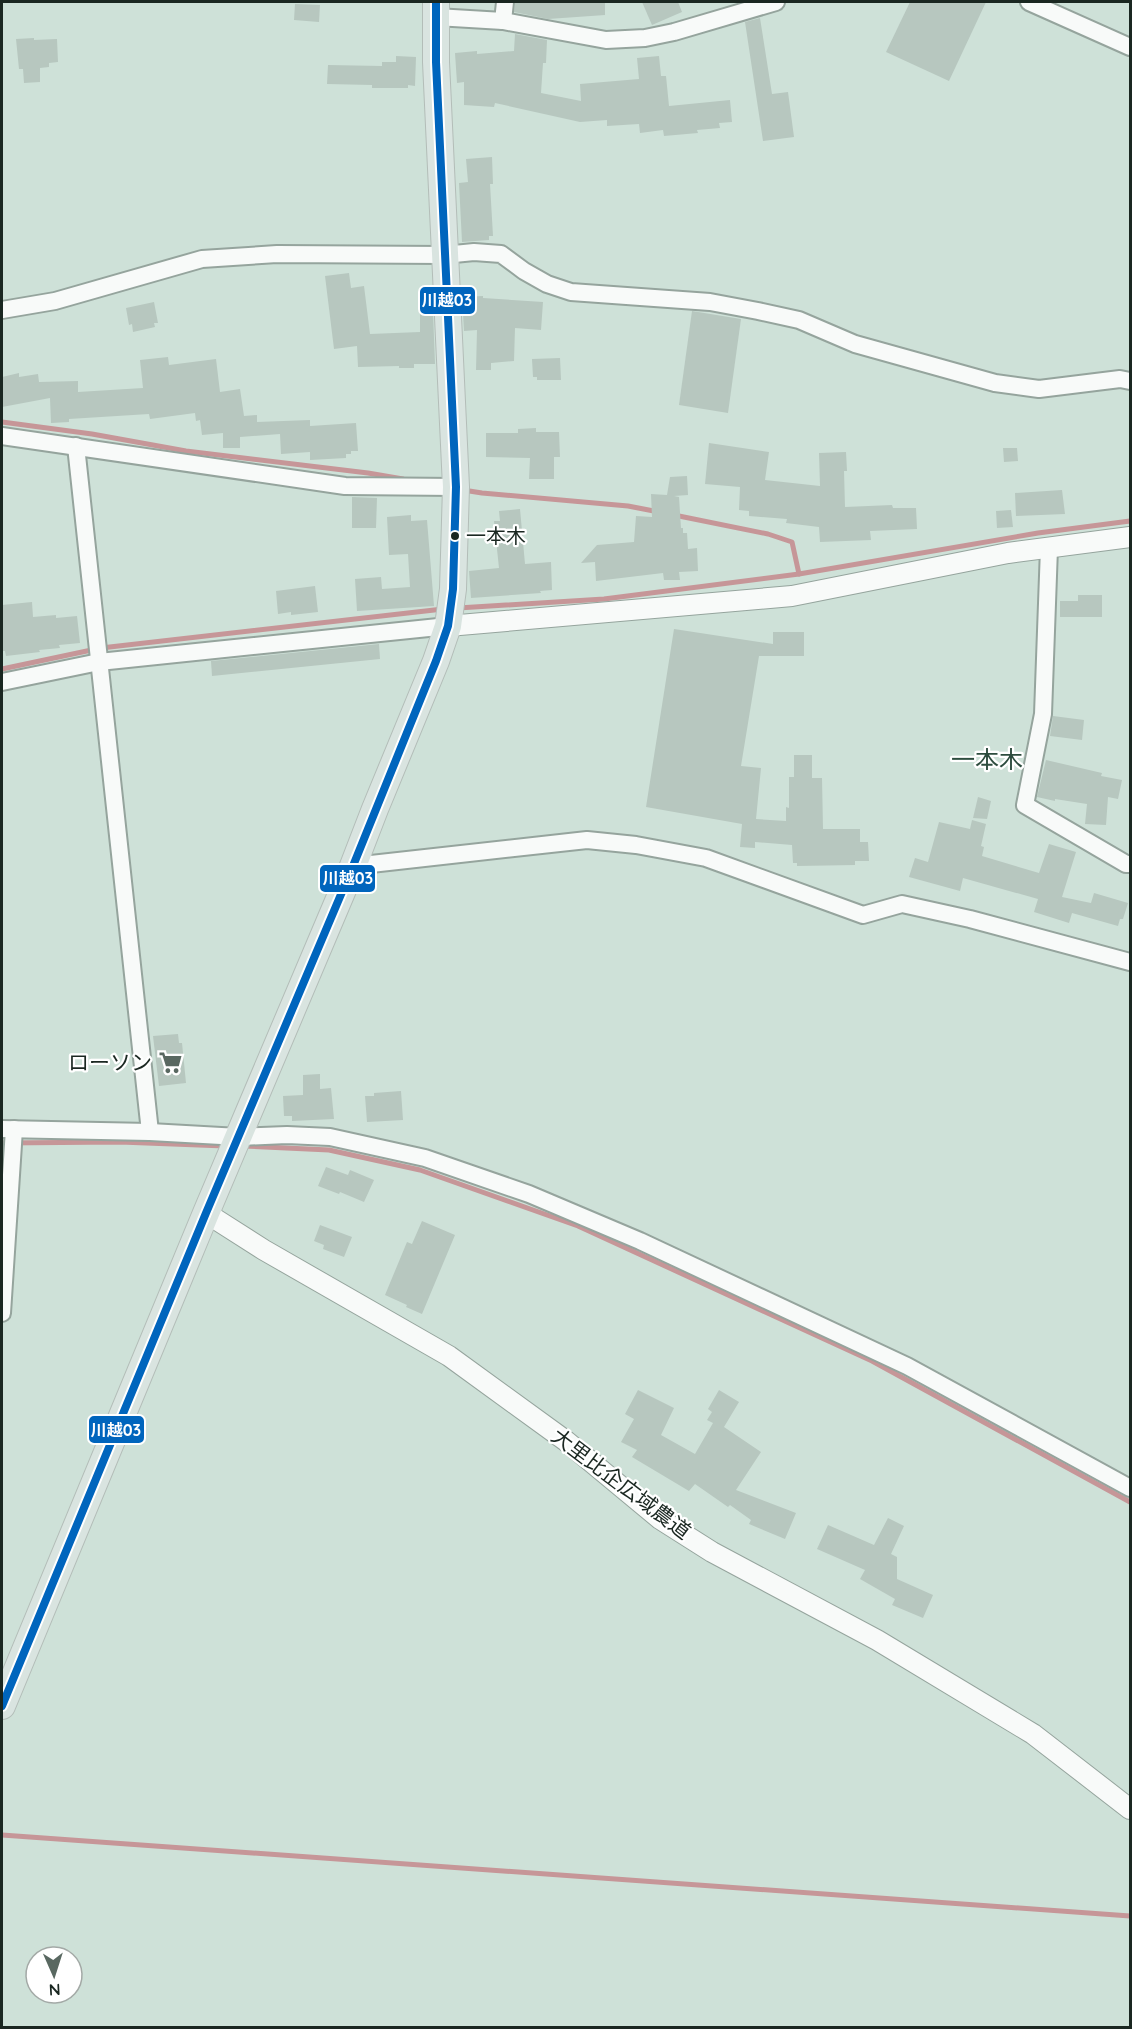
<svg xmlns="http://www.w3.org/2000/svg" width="1132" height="2029" font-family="Quicksand,'Noto Sans JP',sans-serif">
<rect width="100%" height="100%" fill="#cee1d8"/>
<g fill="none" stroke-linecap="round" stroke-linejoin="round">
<!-- stream -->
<g stroke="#c69698" stroke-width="5">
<path d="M2 422 92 434 186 451 368 473 403 479"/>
<path d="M463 490 482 493 628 506 659 512"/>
<path d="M674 515 768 534 792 542 799 574"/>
<path d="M458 608 604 599 799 574 1038 533 1130 521"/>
<path d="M2 669 101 648 443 609"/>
<path d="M2 1143 120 1142 225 1146"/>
<path d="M244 1146 329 1150 420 1170 578 1226 872 1361 1130 1502"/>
<path d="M2 1835 1130 1916"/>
</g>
</g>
<!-- building -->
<g fill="#b7c7bf">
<path d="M515 2H605V15L548 19 514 12Z"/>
<path d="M642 2H678L682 12 652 25Z"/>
<path d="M910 2H986L949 81 886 52Z"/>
<path d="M295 4 320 5 319 22 294 20Z"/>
<path d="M760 18 772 94 788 92 794 137 763 141 745 22Z"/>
<path d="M515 34 547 40 546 63H543L541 93 581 101 580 84 639 79 637 58 659 56 661 76H666L669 106 730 100 732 122 719 123 720 128 697 130 698 133 664 136 663 130 640 133 639 124 607 126V120L580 122 495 103 494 107 464 105V82L457 83 455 53 477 51V54L514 51Z"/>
<path d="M34 38V40L57 39 58 62 49 63V67L40 68V82L24 83 23 69H19L16 39Z"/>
<path d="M396 56 416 57 415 86 408 85V88H372V85L327 84 328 65 382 66V62H396Z"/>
<path d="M492 157 493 184H490L493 236H489V240L462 242 459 183 468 182 466 159Z"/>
<path d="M349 273 351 288 364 286 370 334 420 332V312H433L435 364H414V368H399V366L358 367 357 346 334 349 325 276Z"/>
<path d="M483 296V298L543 302 541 330 515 328 514 361 491 363V370H476L477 330 464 331 462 297Z"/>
<path d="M154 302 158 323H154L155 327 133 332 132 324 129 325 126 308Z"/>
<path d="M692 311 741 319 728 413 679 405Z"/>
<path d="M168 357 169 365 216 359 220 392 240 389 244 416 257 415V422L310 420V426L356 423 358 451H351V454H346V458L310 460V452L281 454 280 434 240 437V448H223V433L202 435 200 420 196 421 195 413 150 419 149 414 69 419V422L51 423 50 398 2 407V377L19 373V377L38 374 39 382 78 381V392L143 388 140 360Z"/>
<path d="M560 358 561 380H537V377H533L532 359Z"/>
<path d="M536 428V432H559L560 457H554V479H529L530 458 486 457V433H518V429Z"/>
<path d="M709 443 769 452 765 480 820 486 819 453 846 452 847 471H844L845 507 892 505 893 508H916L917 529 870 531 871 540 820 542 819 527 786 523 787 519 749 516V511L739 510 740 487 705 484Z"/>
<path d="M1003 448H1017L1018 461 1004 462Z"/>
<path d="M687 476 688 495 674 496 679 497 681 528H683V533H687L688 549 697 548 698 571 679 572 680 580H664L663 573 596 581 595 562 581 563 597 545 634 542 636 516 652 517 651 494 667 495 670 477Z"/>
<path d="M1062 490 1065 514 1016 516 1015 493Z"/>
<path d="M352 497 377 498 376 528H352Z"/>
<path d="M520 509 525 564 551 562 552 590 540 591 541 593 471 598 469 571 499 568 494 521H500L499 511Z"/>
<path d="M1011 510 1013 527 997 528 996 511Z"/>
<path d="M411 515V521L427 520 434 606 357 611 355 579 381 577 382 589 410 587 408 554 389 555 387 517Z"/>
<path d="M315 586 318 612 291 615V612L278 614 276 591Z"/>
<path d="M1078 595H1102V617H1060V601H1078Z"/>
<path d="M32 602 33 617 56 615V618L77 616 80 643 59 645 60 648 39 650 40 652 6 656 5 651H2V605Z"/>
<path d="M674 629 773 644V632H804V656H759L741 766 761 768 756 819 786 821V807L789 808V777H794V755H812V778H822L823 829H860V842H868L869 861H855V865L797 866V863H793L792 845 755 842V848L740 847 742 824 646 807Z"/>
<path d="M379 644 380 659 212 676 211 661Z"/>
<path d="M1053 716 1084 720 1082 740 1050 736Z"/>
<path d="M1046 760 1102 773 1101 776 1122 780 1118 799 1108 797 1106 825 1085 824 1087 804 1055 799V801L1037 797Z"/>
<path d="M978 797 991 801 987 819 973 818Z"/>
<path d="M972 820 986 824 981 846 984 847 982 856 1039 873 1049 844 1076 852 1062 897 1091 903 1094 893 1128 903 1123 919H1120L1118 926 1072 913 1069 923 1034 912 1038 899 963 878 960 891 909 877 915 858 928 862 939 822 970 829Z"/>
<path d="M178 1034 179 1043H182L186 1083 159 1086 153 1036Z"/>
<path d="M320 1074V1089L331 1088 334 1119 292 1121V1116H284L283 1096 303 1095V1075Z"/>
<path d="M401 1091 403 1120 367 1122 365 1096H374V1093Z"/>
<path d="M326 1167 348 1175 350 1170 374 1180 364 1202 340 1192 339 1194 318 1186Z"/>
<path d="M422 1221 455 1235 422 1314 406 1307 407 1305 385 1295 407 1242 412 1244Z"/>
<path d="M320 1225 352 1237 344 1257 323 1249 324 1245 314 1241Z"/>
<path d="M638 1390 674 1408 661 1435 695 1454 713 1423 707 1420 712 1412 708 1409 719 1390 739 1402 724 1427 761 1452 736 1490 796 1513 785 1539 749 1524 751 1520 730 1505 728 1507 695 1484 689 1491 632 1457 637 1450 621 1442 634 1419 625 1414Z"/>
<path d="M888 1518 904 1526 891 1554 897 1557V1579L933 1595 923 1618 892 1605 895 1599 860 1579 865 1570 817 1549 828 1525 874 1545Z"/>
</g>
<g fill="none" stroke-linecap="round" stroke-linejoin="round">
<defs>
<g id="minor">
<path d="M1029 2 1130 47"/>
<path d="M436 17 503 21 606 40 645 38 674 32 776 2"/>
<path d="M503 21 505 2"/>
<path d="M2 310 55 301 202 259 277 254 444 255 474 252 501 254 524 271 547 284 571 292 710 302 758 311 799 320 855 344 995 383 1039 389 1120 379 1130 381"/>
<path d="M2 436 345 486 456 487"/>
<path d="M76 446 150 1132"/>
<path d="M1049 548 1043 714 1025 805 1126 864H1130"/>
<path d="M2 682 99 662 448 626"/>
<path d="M353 866 587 840 636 845 706 858 863 915 902 904 970 919 1130 962"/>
<path d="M2 1129 150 1132 239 1137 287 1135 330 1137 425 1158 529 1194 640 1241 907 1366 1130 1488"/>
<path d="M2 1313 14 1129"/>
</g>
<g id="tertiary">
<path d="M448 626 792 596 1008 553 1130 537"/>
<path d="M206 1213 264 1250 449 1356 566 1441 660 1519 712 1552 877 1640 1033 1734 1130 1809"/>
</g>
<path id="primary" d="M2 1706 206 1213 353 866 375 809 436 661 448 626 453 589 456 487 436 62V2"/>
</defs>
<!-- minor casing -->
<use href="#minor" stroke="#95a49d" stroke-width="20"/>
<!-- tertiary casing -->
<use href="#tertiary" stroke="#95a49d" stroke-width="22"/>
<!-- primary casing -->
<use href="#primary" stroke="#b3bdb8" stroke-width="28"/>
<!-- minor -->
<use href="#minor" stroke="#f8faf9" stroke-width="16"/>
<!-- tertiary -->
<use href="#tertiary" stroke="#f8faf9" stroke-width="20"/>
<!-- primary -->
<use href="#primary" stroke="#d9e4e0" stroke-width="26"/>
<defs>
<path id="bus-1" d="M2 1706 206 1213 353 866 436 661 448 626 453 589 456 487 436 62V2"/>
</defs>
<!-- bus-1 casing -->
<use href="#bus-1" stroke="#fff" stroke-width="12"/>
<!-- bus-1 -->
<use href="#bus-1" stroke="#0065bd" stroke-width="8"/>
</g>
<!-- icons -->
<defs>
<symbol id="supermarket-bare" viewBox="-9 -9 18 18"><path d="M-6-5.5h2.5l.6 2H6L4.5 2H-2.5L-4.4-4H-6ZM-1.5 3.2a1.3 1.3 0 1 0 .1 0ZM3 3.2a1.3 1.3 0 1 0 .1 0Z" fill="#596861" stroke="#fff" stroke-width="2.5" paint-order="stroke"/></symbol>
</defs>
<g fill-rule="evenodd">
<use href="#supermarket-bare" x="154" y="1046" width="33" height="33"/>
</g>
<!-- markers -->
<circle fill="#1a2721" stroke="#fff" stroke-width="2" cx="455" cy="536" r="5"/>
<g text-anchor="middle" stroke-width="4.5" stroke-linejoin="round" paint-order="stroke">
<!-- bus labels -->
<g font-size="20" fill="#1a2721" stroke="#fff" text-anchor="start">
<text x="466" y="543">一本木</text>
</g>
<!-- poi labels -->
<g font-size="21" fill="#1a2721" stroke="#fff" text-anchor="end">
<text x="152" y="1070">ローソン</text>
</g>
<!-- street labels -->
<g font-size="21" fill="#1a2721" stroke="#fff">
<text transform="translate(621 1484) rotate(37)" y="7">大里比企広域農道</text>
</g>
<!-- quarter labels -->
<g font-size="24" fill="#2d4c3e" stroke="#fff">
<text x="987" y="768">一本木</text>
</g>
</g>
<g stroke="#fff" stroke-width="2">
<rect x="419" y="286" width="57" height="29" rx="6" fill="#0065bd"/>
<rect x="319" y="864" width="57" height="29" rx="6" fill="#0065bd"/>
<rect x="88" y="1415" width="57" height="29" rx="6" fill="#0065bd"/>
</g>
<g font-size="16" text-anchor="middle" font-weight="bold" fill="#fff">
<text x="447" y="306">川越03</text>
<text x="348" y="884">川越03</text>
<text x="116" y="1436">川越03</text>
</g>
<!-- border -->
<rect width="1132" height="2029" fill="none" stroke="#1a2721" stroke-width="6"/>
<!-- north arrow -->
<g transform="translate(54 1975) rotate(177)"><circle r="28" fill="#ffffff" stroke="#a3a9a6" stroke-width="1.5"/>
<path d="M0-4.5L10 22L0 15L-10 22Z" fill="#596861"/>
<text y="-9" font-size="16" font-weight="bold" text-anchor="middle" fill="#1a2721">N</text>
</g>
</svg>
